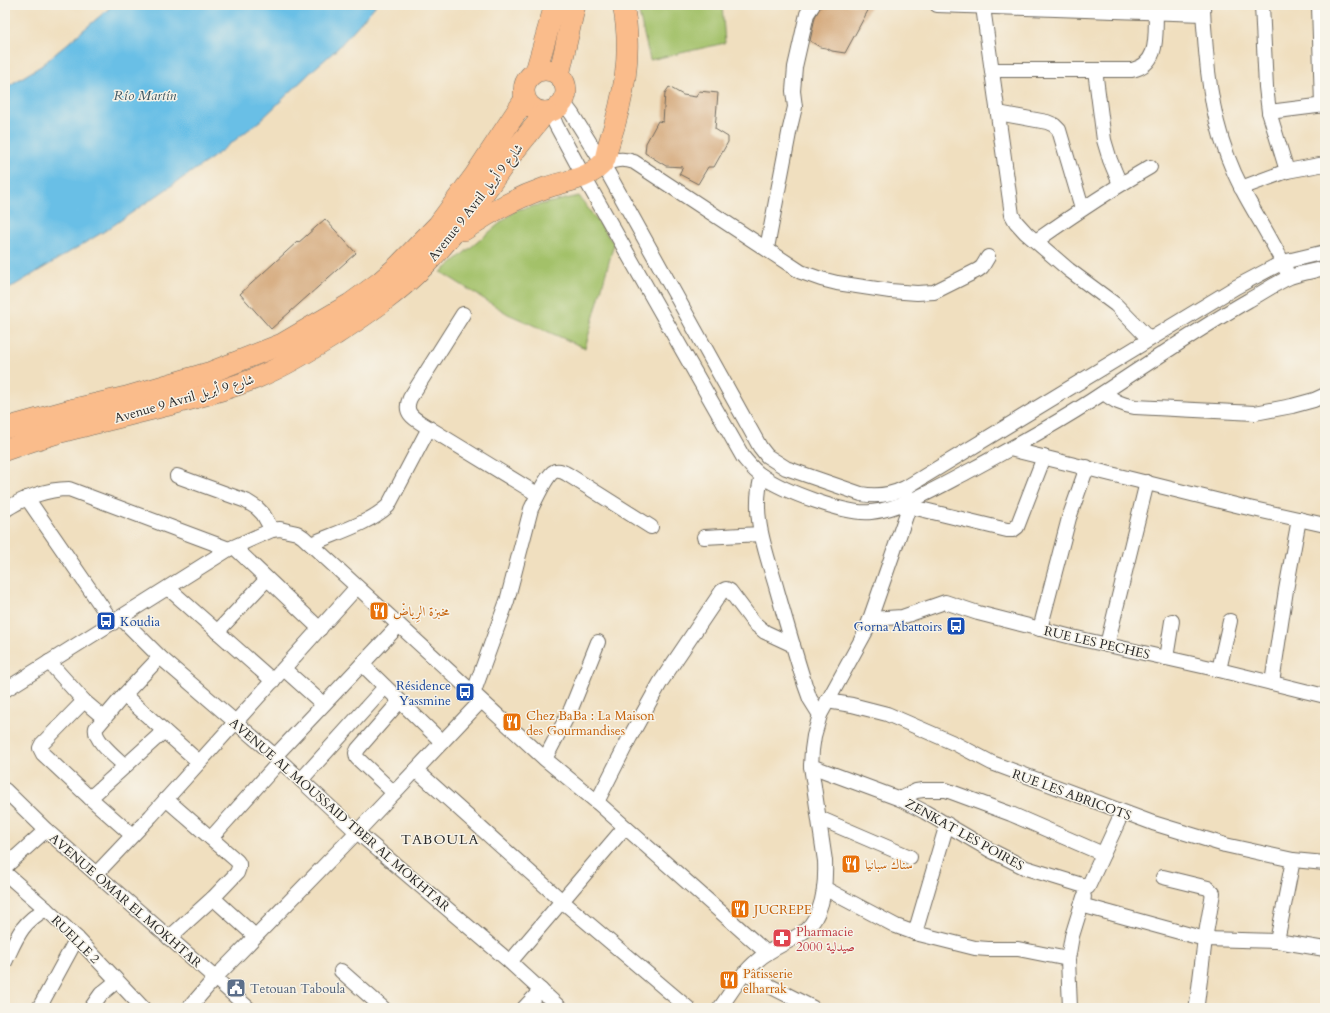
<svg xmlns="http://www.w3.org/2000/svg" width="1330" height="1013" font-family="Cardo,Amiri,serif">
<rect width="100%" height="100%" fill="#f7f3e8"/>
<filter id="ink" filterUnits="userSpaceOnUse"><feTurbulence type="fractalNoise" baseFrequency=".025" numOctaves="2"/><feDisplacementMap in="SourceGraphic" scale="8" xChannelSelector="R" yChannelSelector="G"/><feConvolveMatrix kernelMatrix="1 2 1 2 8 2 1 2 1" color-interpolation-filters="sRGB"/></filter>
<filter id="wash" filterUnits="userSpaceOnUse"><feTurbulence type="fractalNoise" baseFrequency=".012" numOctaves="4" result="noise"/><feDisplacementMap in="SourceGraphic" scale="16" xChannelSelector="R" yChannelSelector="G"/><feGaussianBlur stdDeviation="0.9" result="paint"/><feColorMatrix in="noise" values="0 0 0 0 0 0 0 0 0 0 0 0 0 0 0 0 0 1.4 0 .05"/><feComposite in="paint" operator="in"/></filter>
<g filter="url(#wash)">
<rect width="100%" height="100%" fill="#f0dfbf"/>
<!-- green -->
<g fill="#a3c169" stroke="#67764a">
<path d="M637 5H722L725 43 650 60Z"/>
<path d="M579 196 614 244 585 348 508 314 441 272 516 210Z"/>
</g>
<!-- water -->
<path fill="#69bfe6" stroke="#4a7588" d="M113 5H376L337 49 313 70 261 120 212 158 108 229 15 285 5 289V88L41 66Z"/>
<g id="blocks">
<!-- building -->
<g fill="#d3a576">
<path d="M821 5H871L845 53 832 51 826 48 820 47 810 41 815 17Z"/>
<path d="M669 87 683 95 696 97 699 91 718 93 715 129 728 137V142L714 167H708L698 184 679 174 683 167 666 166 645 153 646 143 658 121 663 122 665 93Z"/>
<path d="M325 219 356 253 271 329 240 294 297 242 298 243Z"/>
</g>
</g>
</g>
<g filter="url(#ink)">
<use href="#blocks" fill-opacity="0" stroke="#706a5f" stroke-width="1"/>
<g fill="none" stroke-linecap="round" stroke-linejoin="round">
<defs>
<g id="minor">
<path d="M937 5 1203 14"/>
<path d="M1203 5C1203 20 1205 36 1206 51 1210 100 1219 145 1242 189 1256 216 1274 242 1286 270"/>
<path d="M1262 5 1266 87 1269 112 1287 171"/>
<path d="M1319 5 1322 105"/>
<path d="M983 7 1012 215 1016 222 1026 233 1069 270 1116 305 1149 339"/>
<path d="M992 70H1132C1160 64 1155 35 1156 12"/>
<path d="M1095 70 1104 140 1110 160 1120 184"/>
<path d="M563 102 572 114 603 164 760 447 767 456 786 468 861 494C877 497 891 495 905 488L1236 287 1283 262 1325 252"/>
<path d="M551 112 556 125 584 177 743 457C749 464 754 471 762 476 783 491 846 515 871 512 903 509 942 485 971 470 1017 445 1063 420 1106 391 1153 360 1200 328 1249 300 1262 293 1276 283 1290 277 1301 273 1313 271 1325 268"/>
<path d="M1269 112 1325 105"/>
<path d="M998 113 1047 122 1054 125 1059 130 1082 208"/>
<path d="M603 164C614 160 623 158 634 162L801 272 821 279 837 283 890 291 917 293 934 292 978 270 982 267 988 257"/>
<path d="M1241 188 1287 171 1325 164"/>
<path d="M1036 241C1073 215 1110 190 1150 167"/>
<path d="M767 248 790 128 795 107 793 91 795 67 807 14 813 5"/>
<path d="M463 314 410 398C402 415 417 420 429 428L537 494"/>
<path d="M1104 393C1114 401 1122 405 1135 407L1255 413 1292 406 1314 400 1325 395"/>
<path d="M1010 449 1240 506 1325 525"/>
<path d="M177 476 246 501 257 508 263 514 272 530"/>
<path d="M762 476C750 514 767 554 777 590 786 622 795 653 805 685L810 699 820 715"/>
<path d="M27 498 113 623"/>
<path d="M908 506 1007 530H1013L1017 527 1044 457"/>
<path d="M5 510C23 498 47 489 69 489L229 549"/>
<path d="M704 537 761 534"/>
<path d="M311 544C336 533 368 524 388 506L429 428"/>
<path d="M234 547 320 629"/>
<path d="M168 588 273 681"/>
<path d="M121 618 160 657 275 756 357 832 510 962 560 1008"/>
<path d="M870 619 902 617 945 602 978 613 1072 637 1211 668 1325 696"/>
<path d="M1040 629 1069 518 1087 467"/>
<path d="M217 632 267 579"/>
<path d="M1107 645 1147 482"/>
<path d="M1166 658 1172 621"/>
<path d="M49 662 84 701 104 718"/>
<path d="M362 664 442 742"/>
<path d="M284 669 323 704"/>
<path d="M1219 670 1230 621"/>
<path d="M1272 683 1286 590 1299 519"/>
<path d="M5 690 229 549 272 530 280 529 288 531 297 533 303 537 545 759 597 802 767 953"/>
<path d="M473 694 507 601 531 509C535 501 547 474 555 471 559 470 564 472 567 474L651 527"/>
<path d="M124 695 199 762"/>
<path d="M84 701 42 744 40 748 43 754 90 798"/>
<path d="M827 701 852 705 887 714 956 744 992 763 1153 823 1225 845 1293 860 1325 863"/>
<path d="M275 756 399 625"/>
<path d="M545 759 571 709 598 642"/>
<path d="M125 766C117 758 93 740 96 728L124 695 160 657"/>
<path d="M811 766 900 799 925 812 990 850 1026 868 1088 887 1122 813"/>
<path d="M416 770 562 901 688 1008"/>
<path d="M301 780 385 687"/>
<path d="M5 790 46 830 215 978 248 1008"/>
<path d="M394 793 357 758 356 753 358 749 400 701"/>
<path d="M166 799 237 861 239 864V867L237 873 213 898 169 938"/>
<path d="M900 799 916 791 923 790H946L1011 814 1103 854"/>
<path d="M597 802 630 737 660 683 722 591 726 589 730 591 754 623 765 632 793 645"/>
<path d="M819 818 910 857"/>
<path d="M132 835 90 798 164 731"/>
<path d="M211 838 280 761"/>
<path d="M5 867 46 830"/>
<path d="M5 873 46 909 77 938 143 1008"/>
<path d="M96 874 151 816 357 587"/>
<path d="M1163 877 1208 888 1213 893 1205 939 1197 1004 1196 1008"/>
<path d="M824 888 896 926 915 933 975 948 988 949H1018L1068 959"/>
<path d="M213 898 255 936"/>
<path d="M1081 905 1205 939 1277 941 1325 949"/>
<path d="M915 933 947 824"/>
<path d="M1277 941 1293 860"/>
<path d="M5 962C17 937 21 923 46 909"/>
<path d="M510 962 625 827"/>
<path d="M341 971 383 1008"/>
<path d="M744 973 813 1008"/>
<path d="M39 1008 77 938"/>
<path d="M91 1008 101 994 117 981"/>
<path d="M189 1008 215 978 357 832 481 701"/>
<path d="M524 1008 541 990"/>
<path d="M720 1008C732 991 742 973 758 960 770 949 785 944 799 935 824 920 826 886 825 861L811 766 812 750 814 736 820 715 865 633 870 619 907 513 908 506 907 495"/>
<path d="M1070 1008 1068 959 1072 936 1084 897"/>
</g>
<g id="highway">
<circle cx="545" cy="91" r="21"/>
<path d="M536 71 555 5"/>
<path d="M559 75 575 5"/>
<path d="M464 230C490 212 516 198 545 188 564 181 586 180 601 165 606 161 607 149 609 143 624 98 633 52 623 5"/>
<path d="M5 428 70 410 126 397 211 372 282 344 350 304 380 282 398 266 438 225 475 175 525 99"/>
<path d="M5 450C25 443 45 436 65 431 128 414 193 402 254 379 283 367 309 351 335 335 367 314 398 293 424 266 458 232 484 192 512 154 523 140 535 126 546 112"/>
</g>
</defs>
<!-- minor casing -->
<use href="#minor" stroke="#706a5f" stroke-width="16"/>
<!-- highway casing -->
<use href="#highway" stroke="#706a5f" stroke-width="22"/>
<!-- minor -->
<use href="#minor" stroke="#fff" stroke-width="14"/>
<!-- highway -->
<use href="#highway" stroke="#fabc8b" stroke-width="21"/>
</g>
</g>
<!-- icons -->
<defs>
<symbol id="restaurant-square" viewBox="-11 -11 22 22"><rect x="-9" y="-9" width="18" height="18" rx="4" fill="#e8710a" stroke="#f7f3e8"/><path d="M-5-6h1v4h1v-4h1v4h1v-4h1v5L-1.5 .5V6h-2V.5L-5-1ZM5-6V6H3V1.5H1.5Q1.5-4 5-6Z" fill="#fff"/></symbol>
<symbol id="bus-square" viewBox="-11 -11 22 22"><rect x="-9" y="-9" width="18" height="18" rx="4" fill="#1a4fb4" stroke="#f7f3e8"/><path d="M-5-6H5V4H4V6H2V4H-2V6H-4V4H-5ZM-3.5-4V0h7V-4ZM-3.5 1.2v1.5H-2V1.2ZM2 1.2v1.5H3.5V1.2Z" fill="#fff"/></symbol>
<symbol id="pharmacy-square" viewBox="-11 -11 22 22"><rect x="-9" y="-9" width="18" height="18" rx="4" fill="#e0444e" stroke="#f7f3e8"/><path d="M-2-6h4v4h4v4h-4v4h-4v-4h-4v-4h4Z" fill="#fff"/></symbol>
<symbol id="civic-square" viewBox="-11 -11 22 22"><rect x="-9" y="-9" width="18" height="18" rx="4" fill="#5c6f8a" stroke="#f7f3e8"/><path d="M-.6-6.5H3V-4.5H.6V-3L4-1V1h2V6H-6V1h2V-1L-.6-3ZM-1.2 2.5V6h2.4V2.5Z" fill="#fff"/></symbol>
</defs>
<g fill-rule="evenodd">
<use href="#restaurant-square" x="368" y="600" width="22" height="22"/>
<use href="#bus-square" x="95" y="610" width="22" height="22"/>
<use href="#bus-square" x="945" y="615" width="22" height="22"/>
<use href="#bus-square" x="454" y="681" width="22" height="22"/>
<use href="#restaurant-square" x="501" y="711" width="22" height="22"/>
<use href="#restaurant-square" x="840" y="853" width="22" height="22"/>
<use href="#restaurant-square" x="729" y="898" width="22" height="22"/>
<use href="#pharmacy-square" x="771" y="927" width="22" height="22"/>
<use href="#restaurant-square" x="718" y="969" width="22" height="22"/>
<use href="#civic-square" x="225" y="977" width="22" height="22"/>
</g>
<g text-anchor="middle" stroke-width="3" stroke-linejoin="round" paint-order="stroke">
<!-- street labels -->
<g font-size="13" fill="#2b2b2b" stroke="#f7f3e8">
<text transform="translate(475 202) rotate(-52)" y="5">Avenue 9 Avril شارع 9 أبريل</text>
<text transform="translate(184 398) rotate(-16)" y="5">Avenue 9 Avril شارع 9 أبريل</text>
<text transform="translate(1097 642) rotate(13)" y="5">RUE LES PECHES</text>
<text transform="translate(1072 794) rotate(20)" y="5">RUE LES ABRICOTS</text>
<text transform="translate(340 814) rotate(41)" y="5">AVENUE AL MOUSSAID TBER AL MOKHTAR</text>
<text transform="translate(965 834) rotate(29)" y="5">ZENKAT LES POIRES</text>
<text transform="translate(126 900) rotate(41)" y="5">AVENUE OMAR EL MOKHTAR</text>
<text transform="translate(76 939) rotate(45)" y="5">RUELLE 2</text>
</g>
<!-- food labels -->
<g font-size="13" fill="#c56008" stroke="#f7f3e8" text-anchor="start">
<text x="393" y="616">مخبزة الرِياضْ</text>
<text x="526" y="720">Chez BaBa : La Maison<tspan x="526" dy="15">des Gourmandises</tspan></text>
<text x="865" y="869">سناك سبانيا</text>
<text x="754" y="914">JUCREPE</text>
<text x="743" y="978">Pâtisserie<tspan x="743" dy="15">elharrak</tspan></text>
</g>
<!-- transit labels -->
<g font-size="13" fill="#164399" stroke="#f7f3e8" text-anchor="end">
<text x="120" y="626" text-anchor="start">Koudia</text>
<text x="942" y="631">Gorna Abattoirs</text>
<text x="451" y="690">Résidence<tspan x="451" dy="15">Yassmine</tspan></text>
</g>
<!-- health labels -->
<g font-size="13" fill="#be3a42" stroke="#f7f3e8" text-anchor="start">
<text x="796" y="936">Pharmacie<tspan x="796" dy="15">2000 صيدلية</tspan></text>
</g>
<!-- service labels -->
<g font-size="13" fill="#4e5e75" stroke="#f7f3e8" text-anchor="start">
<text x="250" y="993">Tetouan Taboula</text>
</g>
<!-- water labels -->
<g font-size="14" font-style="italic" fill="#3e5763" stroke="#f7f3e8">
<text x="145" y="100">Río Martín</text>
</g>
<!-- neighbourhood labels -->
<g font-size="14" letter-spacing="1" fill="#2b2b2b" stroke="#f7f3e8">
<text x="440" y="844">TABOULA</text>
</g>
</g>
<!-- margin -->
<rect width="1330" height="1013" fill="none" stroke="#f7f3e8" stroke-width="20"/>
</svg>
